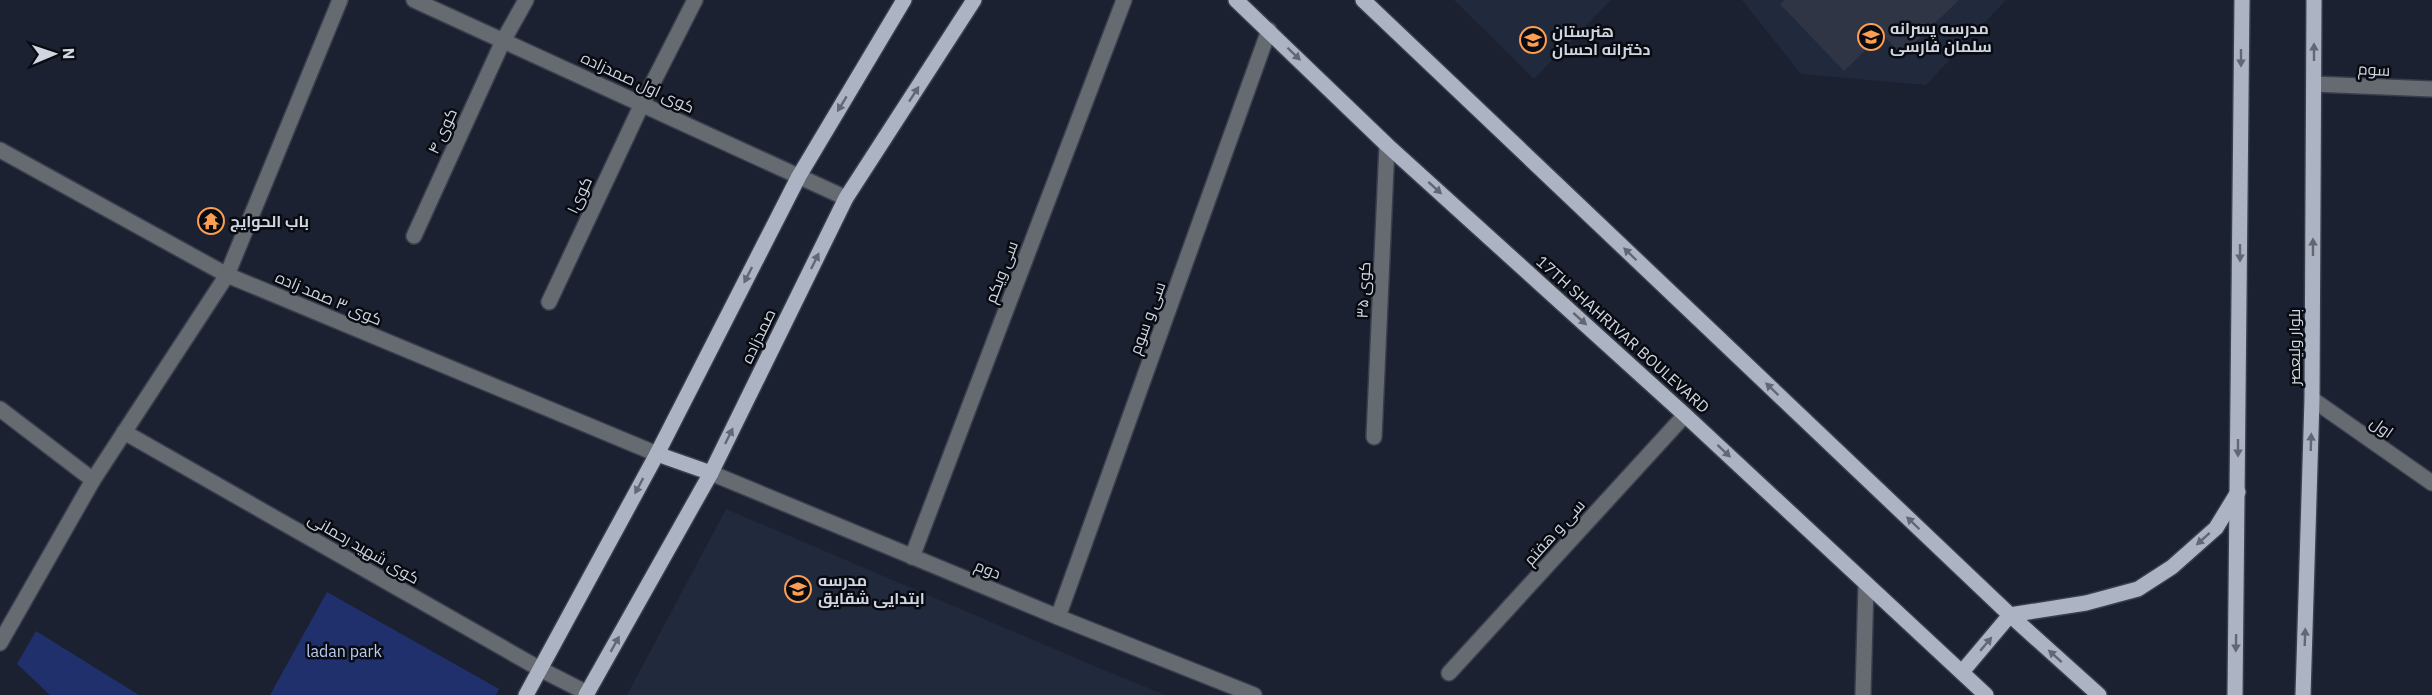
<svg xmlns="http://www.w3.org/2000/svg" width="2432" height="695" font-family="'IBM Plex Sans',Cairo,sans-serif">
<rect width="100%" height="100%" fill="#1b2130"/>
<!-- built -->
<g fill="#21293d">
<path d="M1454 0H1611L1534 79Z"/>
<path d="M1742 0H2006L1926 85 1801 74Z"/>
<path d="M726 509 1099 668 1165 695H627Z"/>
</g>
<!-- green -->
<g fill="#1f306c">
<path d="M327 592 499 689 496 695H270Z"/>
<path d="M36 631 139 695H50L17 664Z"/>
</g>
<!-- building -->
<path fill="#2f3545" d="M1785 0H1959L1902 55 1882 34 1844 71 1780 4Z"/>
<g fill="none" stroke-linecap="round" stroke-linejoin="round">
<defs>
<g id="minor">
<path d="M414 0 846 198"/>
<path d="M2314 84 2432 89"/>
<path d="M0 150 227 275 657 454"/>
<path d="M414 236 503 41 526 0"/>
<path d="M549 302 642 104 695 0"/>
<path d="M2312 399 2432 483"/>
<path d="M0 409 93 480"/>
<path d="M124 432 540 669 587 693"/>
<path d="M1374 437 1387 145"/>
<path d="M711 473 1058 617 1254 695"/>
<path d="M912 557 1124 0"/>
<path d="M1058 617 1269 30"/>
<path d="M0 643 93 480 227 275 340 0"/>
<path d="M1449 673 1685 415"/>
<path d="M1863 695 1866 584"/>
</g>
<g id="major">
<path d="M1236 0 1387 145 1685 415 1986 695"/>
<path d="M1363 0 2010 615 2099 695"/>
<path d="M657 454 711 473"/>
<path d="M1962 672 2010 615 2086 603 2138 589 2172 567 2216 528 2238 492"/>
<path d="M526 695 657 454 799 176 904 0"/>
<path d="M586 695 711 473 846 198 974 0"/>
<path d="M2235 695 2242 0"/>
<path d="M2303 695 2312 399 2314 0"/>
</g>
</defs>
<!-- minor casing -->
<use href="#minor" stroke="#383e4c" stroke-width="18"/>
<!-- major casing -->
<use href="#major" stroke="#383e4c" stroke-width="18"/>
<!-- minor -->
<use href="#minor" stroke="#666a71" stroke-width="15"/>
<!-- major -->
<use href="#major" stroke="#acb3c3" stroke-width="15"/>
</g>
<!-- one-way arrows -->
<defs><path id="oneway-solid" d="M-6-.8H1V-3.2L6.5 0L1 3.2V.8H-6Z" transform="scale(1.5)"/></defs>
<g fill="#626773">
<use href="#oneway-solid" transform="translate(2314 52) rotate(-90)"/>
<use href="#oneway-solid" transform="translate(1294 54) rotate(44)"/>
<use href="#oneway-solid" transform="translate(2241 58) rotate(90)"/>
<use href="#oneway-solid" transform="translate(914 94) rotate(-57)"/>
<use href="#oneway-solid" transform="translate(842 104) rotate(121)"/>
<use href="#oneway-solid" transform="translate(1435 188) rotate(42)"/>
<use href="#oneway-solid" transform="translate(2313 247) rotate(-90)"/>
<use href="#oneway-solid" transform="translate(2240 253) rotate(90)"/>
<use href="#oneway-solid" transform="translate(1630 254) rotate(-136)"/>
<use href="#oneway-solid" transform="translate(815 261) rotate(-64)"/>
<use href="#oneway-solid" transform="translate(748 275) rotate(117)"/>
<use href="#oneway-solid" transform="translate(1580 319) rotate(42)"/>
<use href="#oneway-solid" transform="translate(1772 389) rotate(-136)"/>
<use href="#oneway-solid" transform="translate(729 436) rotate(-64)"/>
<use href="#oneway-solid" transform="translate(2311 442) rotate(-88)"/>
<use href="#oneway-solid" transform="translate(2238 448) rotate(90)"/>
<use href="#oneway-solid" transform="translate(1724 451) rotate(43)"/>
<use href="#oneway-solid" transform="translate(639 486) rotate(118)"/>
<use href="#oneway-solid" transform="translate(1913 523) rotate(-136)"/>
<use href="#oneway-solid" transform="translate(2203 539) rotate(138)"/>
<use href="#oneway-solid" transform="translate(2305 637) rotate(-88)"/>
<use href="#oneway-solid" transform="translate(2236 643) rotate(91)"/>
<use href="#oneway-solid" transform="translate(615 644) rotate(-61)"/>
<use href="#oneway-solid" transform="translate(1986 644) rotate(-50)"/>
<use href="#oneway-solid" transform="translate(2055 656) rotate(-138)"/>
</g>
<!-- icons -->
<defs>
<symbol id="school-ring" viewBox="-11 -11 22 22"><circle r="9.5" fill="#080b11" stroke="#fb9e51" stroke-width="1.5"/><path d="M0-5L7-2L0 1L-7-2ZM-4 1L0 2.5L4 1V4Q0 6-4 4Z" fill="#fb9e51"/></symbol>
<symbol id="temple-ring" viewBox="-11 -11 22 22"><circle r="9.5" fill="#080b11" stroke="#fb9e51" stroke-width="1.5"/><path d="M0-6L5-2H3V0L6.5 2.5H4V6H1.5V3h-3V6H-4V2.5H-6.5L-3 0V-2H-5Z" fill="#fb9e51"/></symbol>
</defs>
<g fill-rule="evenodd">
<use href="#school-ring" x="1856" y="22" width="30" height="30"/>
<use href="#school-ring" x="1518" y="25" width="30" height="30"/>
<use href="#temple-ring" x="196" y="206" width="30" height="30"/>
<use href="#school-ring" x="783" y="574" width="30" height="30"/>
</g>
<g text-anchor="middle" stroke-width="5" stroke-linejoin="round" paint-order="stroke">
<!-- poi labels -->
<g font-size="16" font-weight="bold" fill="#d1d5e0" stroke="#080b11" text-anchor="start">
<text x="1890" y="34">مدرسه پسرانه<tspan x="1890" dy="18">سلمان فارسی</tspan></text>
<text x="1552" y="37">هنرستان<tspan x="1552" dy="18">دخترانه احسان</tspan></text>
<text x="230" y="227">باب الحوایج</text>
<text x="818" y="586">مدرسه<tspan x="818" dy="18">ابتدایی شقایق</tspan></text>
</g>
<!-- street labels -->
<g font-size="16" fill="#d1d5e0" stroke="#080b11">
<text transform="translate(2374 69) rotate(3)" y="6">سوم</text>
<text transform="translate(638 82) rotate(25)" y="6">کوی اول صمدزاده</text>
<text transform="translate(442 131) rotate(-65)" y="6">کوی ۴</text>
<text transform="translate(579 195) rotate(-65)" y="6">کوی۱</text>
<text transform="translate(1001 272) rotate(-69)" y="6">سی ویکم</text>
<text transform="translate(1363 290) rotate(-87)" y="6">کوی ۳۵</text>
<text transform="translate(329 298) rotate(23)" y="6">کوی ۳ صمد زاده</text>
<text transform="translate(1147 318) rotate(-70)" y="6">سی و سوم</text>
<text transform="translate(1623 334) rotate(42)" y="6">17TH SHAHRIVAR BOULEVARD</text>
<text transform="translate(758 336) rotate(-64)" y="6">صمدزاده</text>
<text transform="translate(2294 347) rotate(-90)" y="6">بلوار ولیعصر</text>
<text transform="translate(2382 427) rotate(35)" y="6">اول</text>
<text transform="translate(1554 532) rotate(-48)" y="6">سی و هفتم</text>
<text transform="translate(364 548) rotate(30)" y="6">کوی شهید رحمانی</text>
<text transform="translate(988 569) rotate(22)" y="6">دوم</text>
</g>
<!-- park labels -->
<g font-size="16" fill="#bacaf0" stroke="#080b11">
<text x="344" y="657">ladan park</text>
</g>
</g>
<!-- north arrow -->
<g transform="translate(54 54) rotate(88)" stroke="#080b11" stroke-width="4.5" paint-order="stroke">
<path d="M0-4.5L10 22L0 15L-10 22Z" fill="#d1d5e0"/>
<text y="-9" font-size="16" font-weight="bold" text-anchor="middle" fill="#d1d5e0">N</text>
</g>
</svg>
